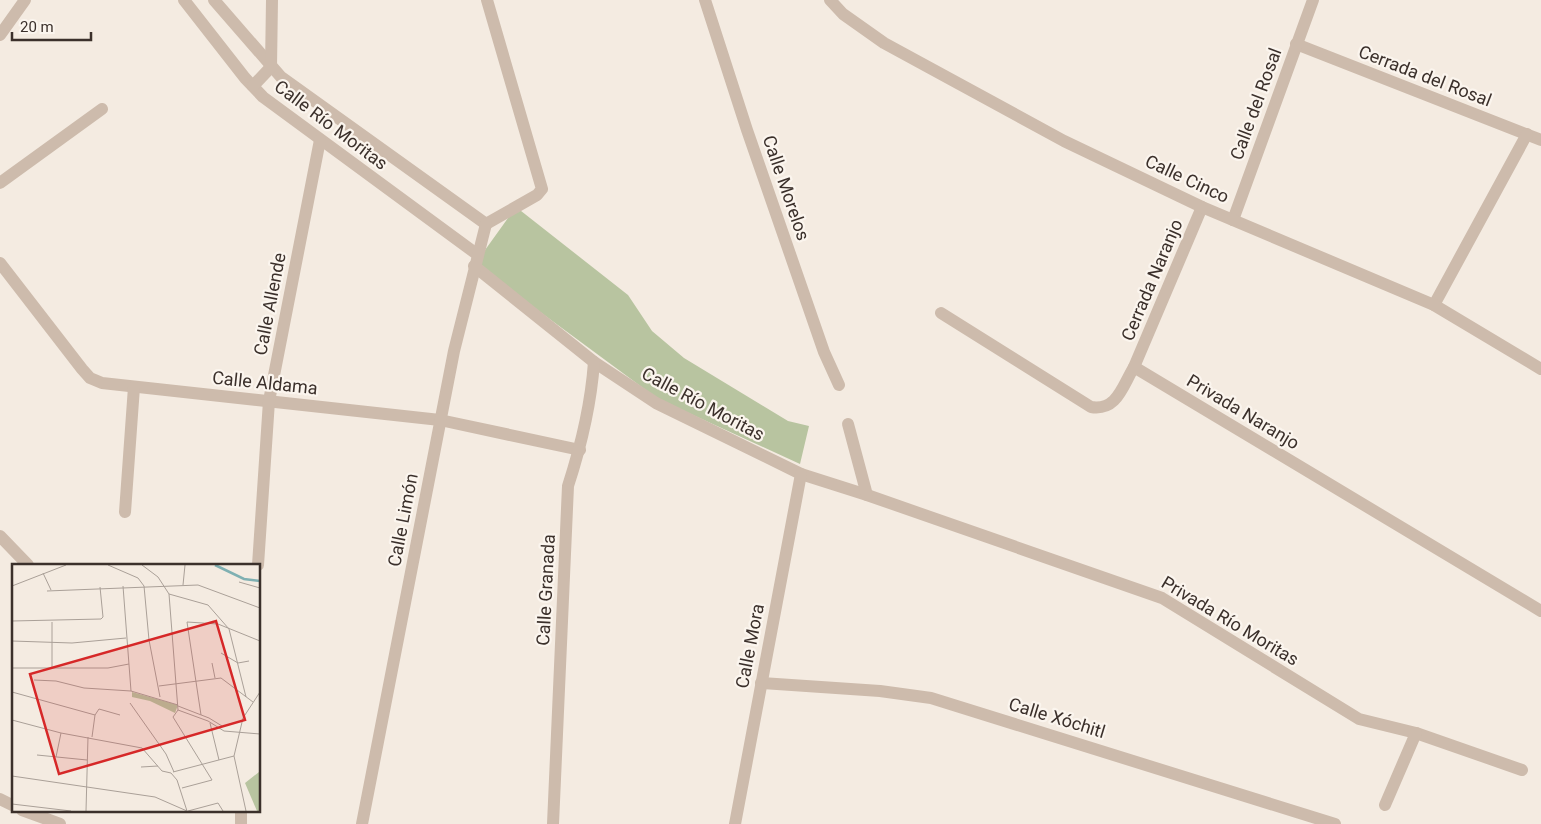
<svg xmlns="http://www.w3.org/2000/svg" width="1541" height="824" font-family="Roboto,sans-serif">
<rect width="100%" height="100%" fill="#f4ebe1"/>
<!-- green -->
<path fill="#b8c4a0" d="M516 207 628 295 652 331 684 358 788 421 809 426 800 464 658 399 475 264Z"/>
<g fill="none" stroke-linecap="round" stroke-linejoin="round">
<!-- pedestrian -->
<path stroke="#cdbbac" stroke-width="12" d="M0 183 102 109"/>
<!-- minor -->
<g stroke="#cdbbac" stroke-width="12">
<path d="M184 0 245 78 263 97 478 255"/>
<path d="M214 0 281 77 486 224"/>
<path d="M705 0 747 130 824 352 839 385"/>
<path d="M1296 44 1541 140"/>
<path d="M253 86 271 67 272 0"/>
<path d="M1233 220 1313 0"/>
<path d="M486 224 537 195 542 189 487 0"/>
<path d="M0 263 82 369 90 378 102 383 440 420 580 450"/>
<path d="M474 266 594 362 656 403 801 474 867 495 1162 598 1359 719 1416 733 1522 770"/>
<path d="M1434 305 1527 134"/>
<path d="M941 313 1091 407C1117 411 1122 387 1134 367L1541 611"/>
<path d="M1134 367 1202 207"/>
<path d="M848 424 867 495"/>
<path d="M125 512 134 387"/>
<path d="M0 536 28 565"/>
<path d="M258 565 269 401 320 140"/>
<path d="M761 683 880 691 931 698 1335 824"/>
<path d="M0 799 14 806"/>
<path d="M1385 805 1416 733"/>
<path d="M22 810 60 824"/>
<path d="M241 824V810"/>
<path d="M362 824 454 351 486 224"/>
<path d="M553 824 568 486C581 446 591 404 594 362"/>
<path d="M735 824 801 474"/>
</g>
<!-- tertiary -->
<g stroke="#cdbbac" stroke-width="12">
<path d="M830 0 843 14 884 43 1064 141 1202 207 1434 305 1541 369"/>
<path d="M0 35 25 0"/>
</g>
</g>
<g text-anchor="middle" stroke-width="4.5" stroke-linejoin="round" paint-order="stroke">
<!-- street labels -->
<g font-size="18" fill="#3b302b" stroke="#fbf5ee">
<text transform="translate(1425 76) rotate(21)" y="6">Cerrada del Rosal</text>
<text transform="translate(1256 104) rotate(-70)" y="6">Calle del Rosal</text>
<text transform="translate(331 125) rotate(37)" y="6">Calle Río Moritas</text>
<text transform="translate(1187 179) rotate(25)" y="6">Calle Cinco</text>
<text transform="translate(786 188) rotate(71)" y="6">Calle Morelos</text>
<text transform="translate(1152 280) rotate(-67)" y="6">Cerrada Naranjo</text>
<text transform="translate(270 304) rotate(-79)" y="6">Calle Allende</text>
<text transform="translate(265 383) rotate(6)" y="6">Calle Aldama</text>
<text transform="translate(703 404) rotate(28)" y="6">Calle Río Moritas</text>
<text transform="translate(1243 412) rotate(31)" y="6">Privada Naranjo</text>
<text transform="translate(403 520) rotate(-79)" y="6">Calle Limón</text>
<text transform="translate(546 590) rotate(-87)" y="6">Calle Granada</text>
<text transform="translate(1230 621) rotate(31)" y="6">Privada Río Moritas</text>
<text transform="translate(750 646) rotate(-79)" y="6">Calle Mora</text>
<text transform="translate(1057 718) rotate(17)" y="6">Calle Xóchitl</text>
</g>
</g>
<!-- overview -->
<g transform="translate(12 564)">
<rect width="248" height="248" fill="#f4ebe1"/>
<path d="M120 128 166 141 163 149 138 137 120 133ZM247 208V247H245L233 219Z" fill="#b8c4a0"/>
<path fill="none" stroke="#7fb0b2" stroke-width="2.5" d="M203 1 232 15 248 17"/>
<path fill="none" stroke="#aaa098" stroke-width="1" d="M96 1 126 14 132 22 137 76 148 133M130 1 146 13 157 30 166 146M31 9 39 26M227 18 248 24M171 21 173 1M0 22 54 1M111 22 119 127M35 27 186 21 248 44M157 30 196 41 217 65 234 133M0 57 89 55 91 53 88 23M40 58V103M0 77 60 79 114 74M209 89 226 99 237 97M200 99 203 114M0 104H96L117 100M22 116 44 117 72 124 119 127 166 141M147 122 209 114 241 138M0 128 83 151 87 145 108 151M118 139 154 190 162 208M166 142 197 154 210 162M166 146 161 153 200 216 170 224M166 146 196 157 212 167 248 170M189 151 175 58 206 60 248 77M0 156 49 169 130 184 150 207 159 209 165 216 175 247M198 159 207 196M80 173 83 151M25 191 75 196M44 193 49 169M129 203 146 202M161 208 222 192M0 212 143 233 175 247M0 240 59 247M74 247 76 173M176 247 206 239 211 247M234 247 222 192 231 154 248 128"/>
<path fill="#d62828" fill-opacity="0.15" stroke="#d62828" stroke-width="2.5" d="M204 57 233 156 47 210 18 110Z"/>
<rect width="248" height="248" fill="none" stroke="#3b302b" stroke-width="2.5"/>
</g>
<!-- scale -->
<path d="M12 32v8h79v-8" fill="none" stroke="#3b302b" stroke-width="2.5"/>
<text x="20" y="32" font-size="15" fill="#3b302b" stroke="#fbf5ee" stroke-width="4" paint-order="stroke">20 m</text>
</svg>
